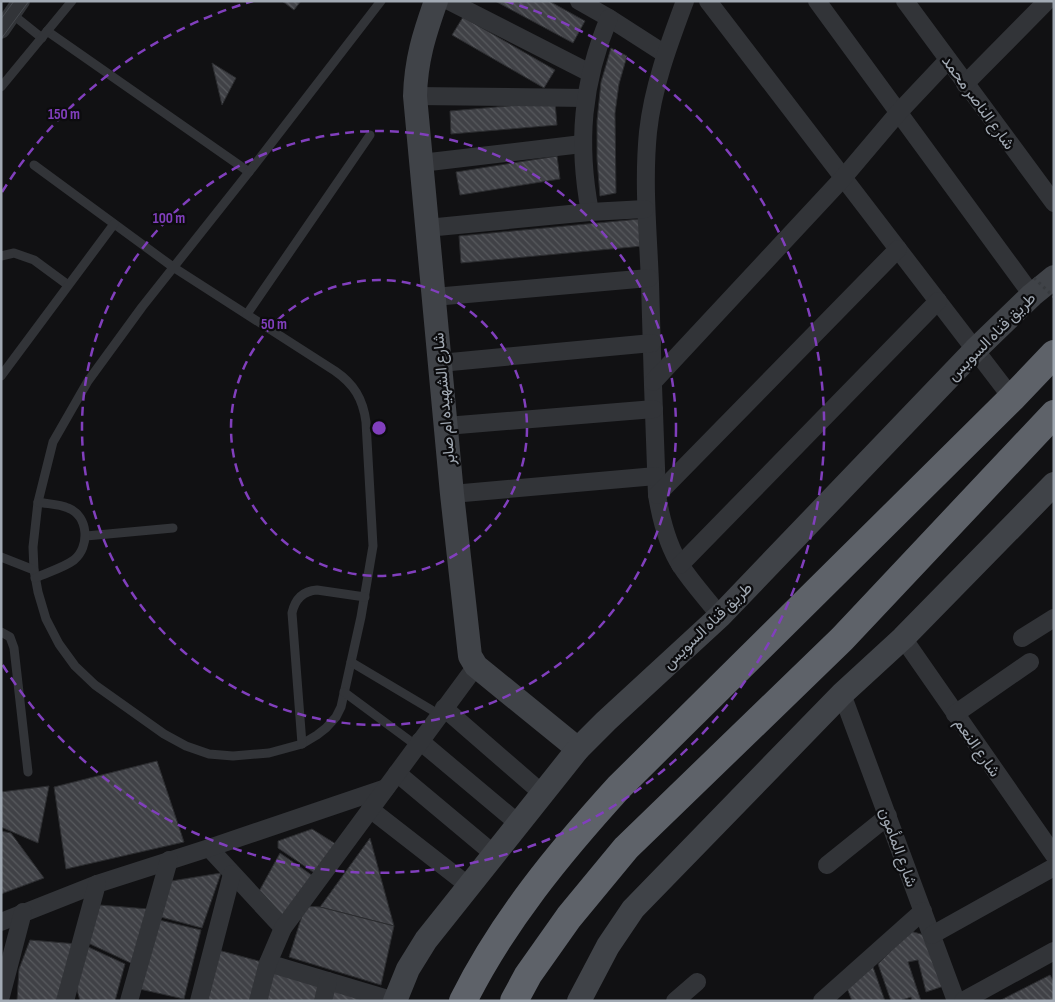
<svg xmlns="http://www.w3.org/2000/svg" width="1055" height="1002" font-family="'Sofia Sans Condensed',Vazirmatn,sans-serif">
<defs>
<pattern id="building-back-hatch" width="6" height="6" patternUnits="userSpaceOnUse" patternTransform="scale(1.25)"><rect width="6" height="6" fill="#404146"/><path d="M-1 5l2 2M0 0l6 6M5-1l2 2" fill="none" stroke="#585a5e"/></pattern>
</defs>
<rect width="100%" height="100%" fill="#111113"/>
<!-- building -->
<g fill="url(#building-back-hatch)" stroke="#2b2c2f">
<path d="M282 1H301L294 10Z"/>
<path d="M495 1H549L585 21 573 43Z"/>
<path d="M463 17 555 70 544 88 452 35Z"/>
<path d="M611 48 627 56 619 84 615 113 616 193 600 196 597 159V121L601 82Z"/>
<path d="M212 63 236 78 222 105Z"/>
<path d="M555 102 557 125 451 134 450 111Z"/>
<path d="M557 156 560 179 460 195 456 172Z"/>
<path d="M640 219 643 246 461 263 459 236Z"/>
<path d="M157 761 184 842 66 869 54 787Z"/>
<path d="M49 786 38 843 1 827V792Z"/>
<path d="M312 829 339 846 316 874 278 848V841Z"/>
<path d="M1 831 11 833 44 878 1 894Z"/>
<path d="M370 838 394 926 320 907Z"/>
<path d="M280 853 316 878 281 921 257 895Z"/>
<path d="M221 873 202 928 157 916 165 882Z"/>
<path d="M100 905 148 909 135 965 88 943Z"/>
<path d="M305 906 320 907 394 926 381 985 289 957Z"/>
<path d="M155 919 201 930 184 999 135 988Z"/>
<path d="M910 931 928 936 947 985 926 992 918 960 908 962 921 1001H912L911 997 899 1001H891L878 964Z"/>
<path d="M30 940 77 944 62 1001H17L19 969Z"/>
<path d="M84 945 125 964 115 1001H80L75 982Z"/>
<path d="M218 950 266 963 256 1001H204Z"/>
<path d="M873 967 885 1001H852L847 988Z"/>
<path d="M272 972 324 983 318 1001H267Z"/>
<path d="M1050 975 1054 982V1001H999Z"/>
<path d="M331 989 369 1001H329Z"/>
</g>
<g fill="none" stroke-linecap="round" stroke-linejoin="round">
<!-- lane -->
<g stroke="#323438" stroke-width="9">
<path d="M12 14 42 38"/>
<path d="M47 31 249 172"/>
<path d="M1 87 72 1"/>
<path d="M34 165 173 267 335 371C354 384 363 399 366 422L373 546 361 617 341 707 336 717 326 728 317 735 302 744 269 753 233 756 209 754 186 746 164 734 95 685 75 666 59 644 46 619 38 592 34 570 33 547 38 502 53 442 88 381 142 307 249 172 381 1"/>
<path d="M1 256 14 253 34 260 68 285"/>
<path d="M247 314 370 135"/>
<path d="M1 376 114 224"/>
<path d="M86 536 173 528"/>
<path d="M1 557 34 570"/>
<path d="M35 578C48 572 63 568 74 560 90 547 89 516 68 508 59 504 47 504 38 502"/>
<path d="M1 632 10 637 14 648 28 772"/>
<path d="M351 662 440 715"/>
<path d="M344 692 417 746"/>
<path d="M302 744 292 613C295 599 303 591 317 590L365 597"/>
</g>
<!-- street -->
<g stroke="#323438" stroke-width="18">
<path d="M449 1 590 73"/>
<path d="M579 1 609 18 665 54"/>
<path d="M685 1C669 44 653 86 648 132 643 183 648 232 650 283 652 354 654 424 657 495 661 519 667 545 681 566 692 583 707 599 720 616"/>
<path d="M708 1 1012 398"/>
<path d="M817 1 1032 295"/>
<path d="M905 1 1054 203"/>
<path d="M1 30 21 1"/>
<path d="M965 84 1047 1"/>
<path d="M415 96 586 98"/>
<path d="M421 163 582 144"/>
<path d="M590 212C577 143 582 83 609 18"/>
<path d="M427 228 590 212 645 209"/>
<path d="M434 297 649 278"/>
<path d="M440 363 652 343"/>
<path d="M653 382 843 178 898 113 948 60"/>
<path d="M446 426 654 409"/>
<path d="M452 494 656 476"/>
<path d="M657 495 898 249"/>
<path d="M680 565 938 301"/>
<path d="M903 638 1054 855"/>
<path d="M1022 638 1054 618"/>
<path d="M842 694 956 1001"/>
<path d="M444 708 543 794"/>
<path d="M955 714 1030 662"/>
<path d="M420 741 519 824"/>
<path d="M397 773 495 855"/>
<path d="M370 809 469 886"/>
<path d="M209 848 283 928"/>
<path d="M827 865 888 816"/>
<path d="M1 922 97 884 209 848 386 788"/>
<path d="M932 935 1054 867"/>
<path d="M268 963 395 1001"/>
<path d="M1 996 23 912"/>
<path d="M65 1001 97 884"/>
<path d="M129 1001 169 860"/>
<path d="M199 1001 232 874"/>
<path d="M258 1001 268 963 283 928 476 666"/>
<path d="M323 1001 328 981"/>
<path d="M675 1001 697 982"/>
<path d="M822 1001 923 911"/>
<path d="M963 1001 1054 951"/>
</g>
<!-- secondary -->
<g stroke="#404348" stroke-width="24">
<path d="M436 1C424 35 416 60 415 96L452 494 470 656 476 666 578 749"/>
<path d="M395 1001 408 969 426 940 578 749 606 721 720 616 975 350 1032 295 1054 277"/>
<path d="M579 1001 608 946 633 909 842 694 903 638 1054 484"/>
</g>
<!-- highway -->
<g stroke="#5e6269" stroke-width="28">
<path d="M463 1001C503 921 559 853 619 787L1012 398 1054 354"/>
<path d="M514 1001 528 975 569 917 626 848 842 639 1054 414"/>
</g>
<!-- tram -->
<g stroke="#474a4f" stroke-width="1">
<path d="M1 19 14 1"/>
<path d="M1 39 29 1"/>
</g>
<!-- path-bridge -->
<path stroke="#383b3f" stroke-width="3" stroke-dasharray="2.5 4" stroke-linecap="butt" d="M1034 278 1054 297"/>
</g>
<!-- distance rings -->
<g fill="none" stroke="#813fbd" stroke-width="2.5" stroke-dasharray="9 6">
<circle cx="379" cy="428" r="148"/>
<circle cx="379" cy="428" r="297"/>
<path d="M2 192A445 445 0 0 1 253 1M505 1A445 445 0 1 1 2 664"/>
</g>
<g text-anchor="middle" stroke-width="4.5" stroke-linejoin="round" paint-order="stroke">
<!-- street labels -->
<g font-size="16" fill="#a2aab4" stroke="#0c0c0e">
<text transform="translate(979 102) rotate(54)" y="6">شارع الناصر محمد</text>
<text transform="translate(991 336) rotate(-45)" y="6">طريق قناه السويس</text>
<text transform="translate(443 399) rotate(-95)" y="6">شارع الشهيده ام صابر</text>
<text transform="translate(707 625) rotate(-44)" y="6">طريق قناه السويس</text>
<text transform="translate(978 747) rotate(55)" y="6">شارع النعم</text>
<text transform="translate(899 847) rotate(70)" y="6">شارع المأمون</text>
</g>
</g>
<circle cx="379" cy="428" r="8" fill="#813fbd" stroke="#0c0c0e" stroke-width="2.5"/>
<g font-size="15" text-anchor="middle" font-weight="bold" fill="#813fbd" stroke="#0c0c0e" stroke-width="4.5" stroke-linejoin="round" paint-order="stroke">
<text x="64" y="119">150 m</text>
<text x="169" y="223">100 m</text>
<text x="274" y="329">50 m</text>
</g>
<!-- border -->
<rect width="1055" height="1002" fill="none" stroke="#a2aab4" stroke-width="5"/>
</svg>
